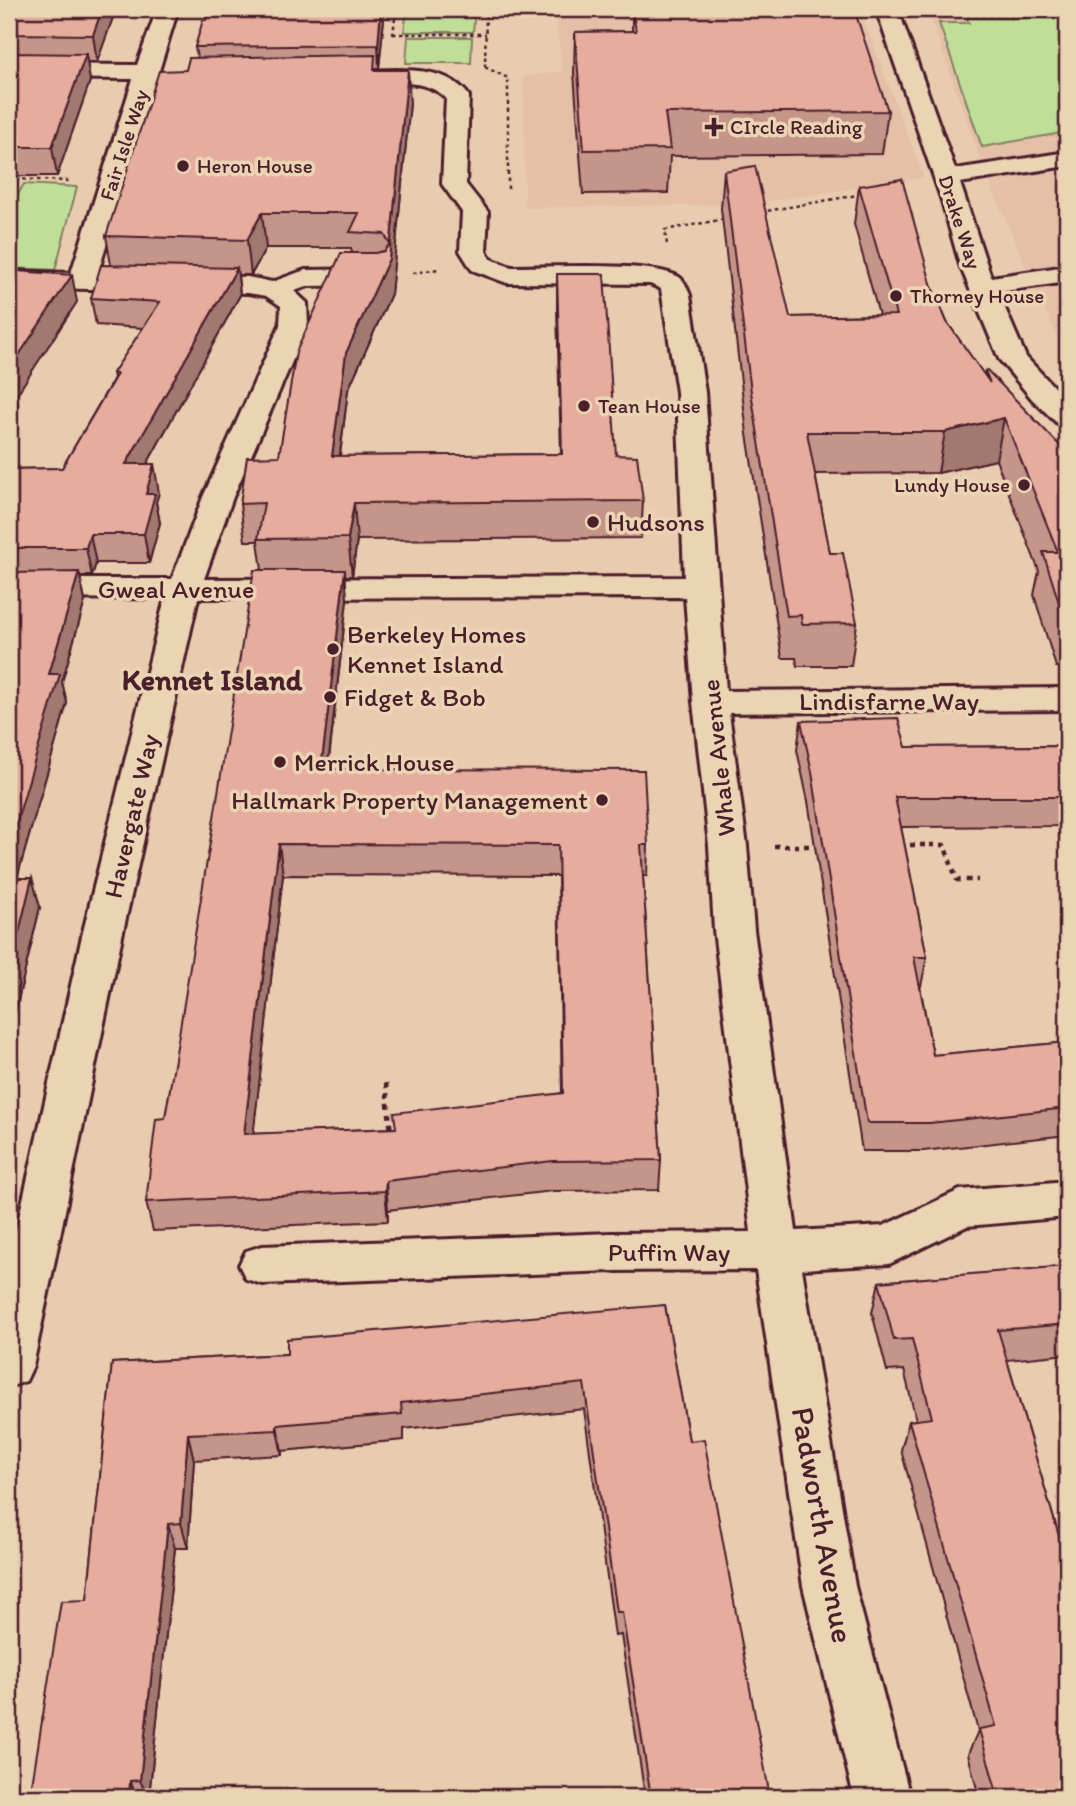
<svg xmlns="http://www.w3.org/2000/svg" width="1076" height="1806" font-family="Itim,sans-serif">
<rect width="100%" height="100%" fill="#e9ccb0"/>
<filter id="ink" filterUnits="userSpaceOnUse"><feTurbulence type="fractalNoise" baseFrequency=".0143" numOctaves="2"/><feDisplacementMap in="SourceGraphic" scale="14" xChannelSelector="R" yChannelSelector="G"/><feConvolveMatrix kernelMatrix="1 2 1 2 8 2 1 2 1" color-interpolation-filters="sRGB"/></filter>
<g filter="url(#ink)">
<!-- built -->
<g fill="#e5c0a8">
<path d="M624 9H860L924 178 744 205 525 208 523 76 562 71 555 10 624 12Z"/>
<path d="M927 9H1067V361L985 173Z"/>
</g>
<!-- green -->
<g fill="#bfdf98" stroke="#847f62" stroke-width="2">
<path d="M407 9H475L473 32H404Z"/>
<path d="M967 18H1067V132L982 147 939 23H969Z"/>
<path d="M408 37H472L471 63H406Z"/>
<path d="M24 184 77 187 55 270 9 268V210Z"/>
</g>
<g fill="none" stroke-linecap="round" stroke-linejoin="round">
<defs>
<g id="minor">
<path d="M157 9H178L158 74 208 73 216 75 219 80 216 85 208 87 153 88 98 273 248 277 272 282 305 270 377 269 386 271 390 277 386 283 377 285 309 286 294 291 307 303 308 325 233 497 204 579 684 577 677 392 661 289 650 284 507 283 472 270 460 251 462 212 442 184 446 98C424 76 385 84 356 85L348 83 345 78 348 73 356 71C392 71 446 62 469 96L466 184 488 212 486 251 491 259 511 267C547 267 653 261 679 277 685 281 687 288 690 295L705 392 726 691 1067 688V710L729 713 747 846 754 930 796 1231 883 1226 960 1190 1067 1181V1217L967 1226 889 1264 802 1269 855 1586 910 1797H854L803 1586 756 1270 611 1271 262 1284 246 1279 239 1265 246 1251 262 1246 611 1233 751 1232 714 930 709 846 693 702 685 597 198 598 122 936 33 1366 26 1381 9 1387V1262L82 936 165 598 9 599V579H172L203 497 280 325 281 306 266 296 248 293 9 287V271L71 273 133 79 9 78V64L137 65Z"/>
<path d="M876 9H898L955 169 1067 152V166L960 183 991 277 1067 266V282L998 292 1026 357 1067 401V426L1057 423 1032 399 999 359 960 265 942 201Z"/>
</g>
</defs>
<!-- minor casing -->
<use href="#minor" stroke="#4a1f2b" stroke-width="6"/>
<!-- path-far1 -->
<g stroke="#4a1f2b" stroke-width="2.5" stroke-dasharray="3.5 3.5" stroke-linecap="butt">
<path d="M932 15H1067"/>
<path d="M393 34H486"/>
<path d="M393 35 396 9"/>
<path d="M485 67 508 78V190"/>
<path d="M485 67 486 9"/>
<path d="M9 179 71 181"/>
<path d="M761 212 863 194"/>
<path d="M667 244 665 230 725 219"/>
<path d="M413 273 439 269"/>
</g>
<!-- path -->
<g stroke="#4a1f2b" stroke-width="4.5" stroke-dasharray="5 5" stroke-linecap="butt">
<path d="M900 845H944L957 880H978"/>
<path d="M774 846H818"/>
<path d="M386 1083 391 1134"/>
</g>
<!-- minor -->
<use href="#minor" fill="#ead4b4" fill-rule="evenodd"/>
</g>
<!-- wall -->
<g fill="#c69589" stroke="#4a1f2b" stroke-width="2" fill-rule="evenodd">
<path d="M9 9H116L97 62H87L90 81 57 176H9Z"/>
<path d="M209 9H385L379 68H376V70L410 103 391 294 348 390 340 456 561 454 557 309V274L616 455 643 501 641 538 357 540 352 576H345L347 600 328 769 648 845 647 876H643L661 1160 659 1190 553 1191 388 1210V1221L153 1231 146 1202 165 1118 262 570 258 541H245L240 504 279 456 352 253 351 248H266L251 275H238L240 295 147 464 159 493 156 502 160 523 149 563H96L92 576H80L85 601 62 682 67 703 17 878H32L40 907 9 1038V469L62 468 114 378 113 373 143 328 96 325 91 298 111 265 106 236 186 70 197 58 195 47ZM283 875 558 876 562 1093 395 1128 253 1134Z"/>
<path d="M632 9 888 111 882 154 670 156 668 193 583 194 574 73 575 32 632 31Z"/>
<path d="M724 171 790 317 879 315 854 224 859 186 932 287 947 322 984 375 985 371 1067 453V667H1056L1034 595 1039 571 996 460 938 473 815 474 830 553 857 623 851 666H797L796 658H782L747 434 721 209Z"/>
<path d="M801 721 906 747 1067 746V826L901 827 927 957 921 986H920L933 1055 1067 1042V1135L923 1151H862L808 801 797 750Z"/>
<path d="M1063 1258H1067V1354L1007 1360 1067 1563V1797H979L968 1754 978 1731 901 1450 909 1421 916 1420 904 1370 887 1371 872 1313 879 1282 1060 1267Z"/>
<path d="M665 1305 689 1441 770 1797H645L621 1635 615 1636 584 1409 404 1429V1440L282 1451V1455L194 1460 188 1548H175L149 1797H30L87 1600 112 1363 287 1354Z"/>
</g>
<!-- shaded-wall -->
<g fill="#a1796f" stroke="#4a1f2b" stroke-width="2">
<path d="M102 9H116L97 62 93 35Z"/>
<path d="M381 9H385L379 68 378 45Z"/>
<path d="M86 54 90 81 57 176 52 147Z"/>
<path d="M408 70 410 103 391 294 348 390 335 493 332 456 346 353 389 259Z"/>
<path d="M262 213 266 248 251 275 247 240Z"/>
<path d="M237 268 240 295 131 493 126 464Z"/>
<path d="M72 275 77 302 16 396 18 405 9 420V370Z"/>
<path d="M1004 418 996 460 938 473 945 432Z"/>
<path d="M154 464 159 493 156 502 160 523 149 563 144 534 146 494Z"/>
<path d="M354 503 357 540 352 576 348 538Z"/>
<path d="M90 534 96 563 92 576 86 548Z"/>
<path d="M345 570 347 600 324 800 321 769Z"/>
<path d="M79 572 85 601 62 682 67 703 9 906V848L49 674Z"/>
<path d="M279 844 283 875 250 1164 244 1134Z"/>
<path d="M32 878 40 907 9 1038V973Z"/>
<path d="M386 1181 388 1210V1221L385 1191Z"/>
<path d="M277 1425 282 1451V1455L277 1430Z"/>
<path d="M188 1434 194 1460 188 1548 181 1523Z"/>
<path d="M168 1524 175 1548 149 1797H147L140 1780Z"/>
<path d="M130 1781 137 1797H129Z"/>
</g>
<!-- building -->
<g fill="#e6ad9f" stroke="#4a1f2b" stroke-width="2" fill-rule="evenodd">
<path d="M9 9H102L93 35 9 34Z"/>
<path d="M209 9H381L378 45 195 47 203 20H206Z"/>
<path d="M632 9H854L888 111 665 113 670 149 584 150 575 32 636 31Z"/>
<path d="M9 53 86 54 52 147H9Z"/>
<path d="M375 55 374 70H408L389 259 346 353 332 456 562 454 557 274H604L616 455 637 456 643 501 354 503 348 538 258 539 264 503 240 504 247 457 279 456 296 352 341 253H375L384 251 390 244 384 234 350 232 359 213H262L247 240 106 236 159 71 186 70 189 58Z"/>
<path d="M755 166 790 317 896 315 859 186 902 179 932 287 947 322 990 383 985 371 987 370 1067 453V625H1066L1043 552H1058L1004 418 945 432H807L830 553H843L857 623 802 624 801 615 787 616 751 392 724 171Z"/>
<path d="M101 265 237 268 126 464H154L146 494H155L144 534H90L86 548H9V469L62 468 117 374 113 373 160 302 91 298Z"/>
<path d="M16 271 72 275 9 370V282Z"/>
<path d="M254 570H345L321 769 644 770 648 845H641L661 1160 553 1161 386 1181 385 1191 146 1202 156 1119 165 1118 175 1059ZM279 844 558 845 563 1093 394 1113 396 1128 244 1134Z"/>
<path d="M79 572 49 674H60L9 848V573Z"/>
<path d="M898 718 906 747 1067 746V797H895L927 957H914L933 1055 1067 1042V1108L930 1123H867L812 772 801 721Z"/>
<path d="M9 878H32L9 973Z"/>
<path d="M1063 1258H1067V1324L998 1330 1067 1563V1694H1063L1067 1708V1797H998L979 1729 996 1726 909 1421 932 1418 912 1339 894 1340 879 1282 1065 1266Z"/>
<path d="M665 1305 689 1441 704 1439 770 1797H696L695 1793 666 1797H651L622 1612H617L584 1383 401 1403 402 1414 277 1425V1430L188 1434 181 1523 168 1524 140 1780 130 1781 129 1797H30L61 1601 87 1600 112 1363 287 1354V1339Z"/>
</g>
</g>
<!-- markers -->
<g fill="#4a1f2b" stroke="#ead4b4" stroke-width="2.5">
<path d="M710.5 116.5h7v7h7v7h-7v7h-7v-7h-7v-7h7z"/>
<circle cx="183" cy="166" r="7"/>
<circle cx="896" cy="296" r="7"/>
<circle cx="584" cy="406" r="7"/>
<circle cx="1024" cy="485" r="7"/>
<circle cx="593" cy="522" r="7"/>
<circle cx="333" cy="649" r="7"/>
<circle cx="330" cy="697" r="7"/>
<circle cx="280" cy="762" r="7"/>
<circle cx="602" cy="800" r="7"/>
</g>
<g text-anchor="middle" stroke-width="7" stroke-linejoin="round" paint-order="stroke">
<!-- far-poi labels -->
<g font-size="21" fill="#4a1f2b" stroke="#ead4b4" text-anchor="start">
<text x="730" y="134">CIrcle Reading</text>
<text x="197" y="173">Heron House</text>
<text x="910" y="303">Thorney House</text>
<text x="598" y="413">Tean House</text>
<text x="1010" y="492" text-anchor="end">Lundy House</text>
</g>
<!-- far-street labels -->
<g font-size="21" fill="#4a1f2b" stroke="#ead4b4">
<text transform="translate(124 145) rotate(-72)" y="7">Fair Isle Way</text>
<text transform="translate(960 222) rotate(72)" y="7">Drake Way</text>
</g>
<!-- poi labels -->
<g font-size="26" fill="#4a1f2b" stroke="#ead4b4" text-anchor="start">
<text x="607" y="531">Hudsons</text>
<text x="347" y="643">Berkeley Homes<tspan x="347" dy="30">Kennet Island</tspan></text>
<text x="344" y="706">Fidget &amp; Bob</text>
<text x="294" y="771">Merrick House</text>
<text x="588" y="809" text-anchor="end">Hallmark Property Management</text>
</g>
<!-- street labels -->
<g font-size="26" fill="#4a1f2b" stroke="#ead4b4">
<text x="176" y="598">Gweal Avenue</text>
<text x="889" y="710">Lindisfarne Way</text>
<text transform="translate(718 758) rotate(-96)" y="9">Whale Avenue</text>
<text transform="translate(131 816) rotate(-77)" y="9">Havergate Way</text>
<text x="669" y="1261">Puffin Way</text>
</g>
<!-- quarter labels -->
<g font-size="30" font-weight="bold" fill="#4a1f2b" stroke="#ead4b4">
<text x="212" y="690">Kennet Island</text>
</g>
<!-- near-street labels -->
<g font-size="32" fill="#4a1f2b" stroke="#ead4b4">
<text transform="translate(823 1525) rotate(80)" y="11">Padworth Avenue</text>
</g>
</g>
<!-- margin -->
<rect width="1076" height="1806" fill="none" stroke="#ead4b4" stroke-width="35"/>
<rect x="18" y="18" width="1041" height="1771" fill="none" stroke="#4a1f2b" stroke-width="2.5" filter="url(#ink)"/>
</svg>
